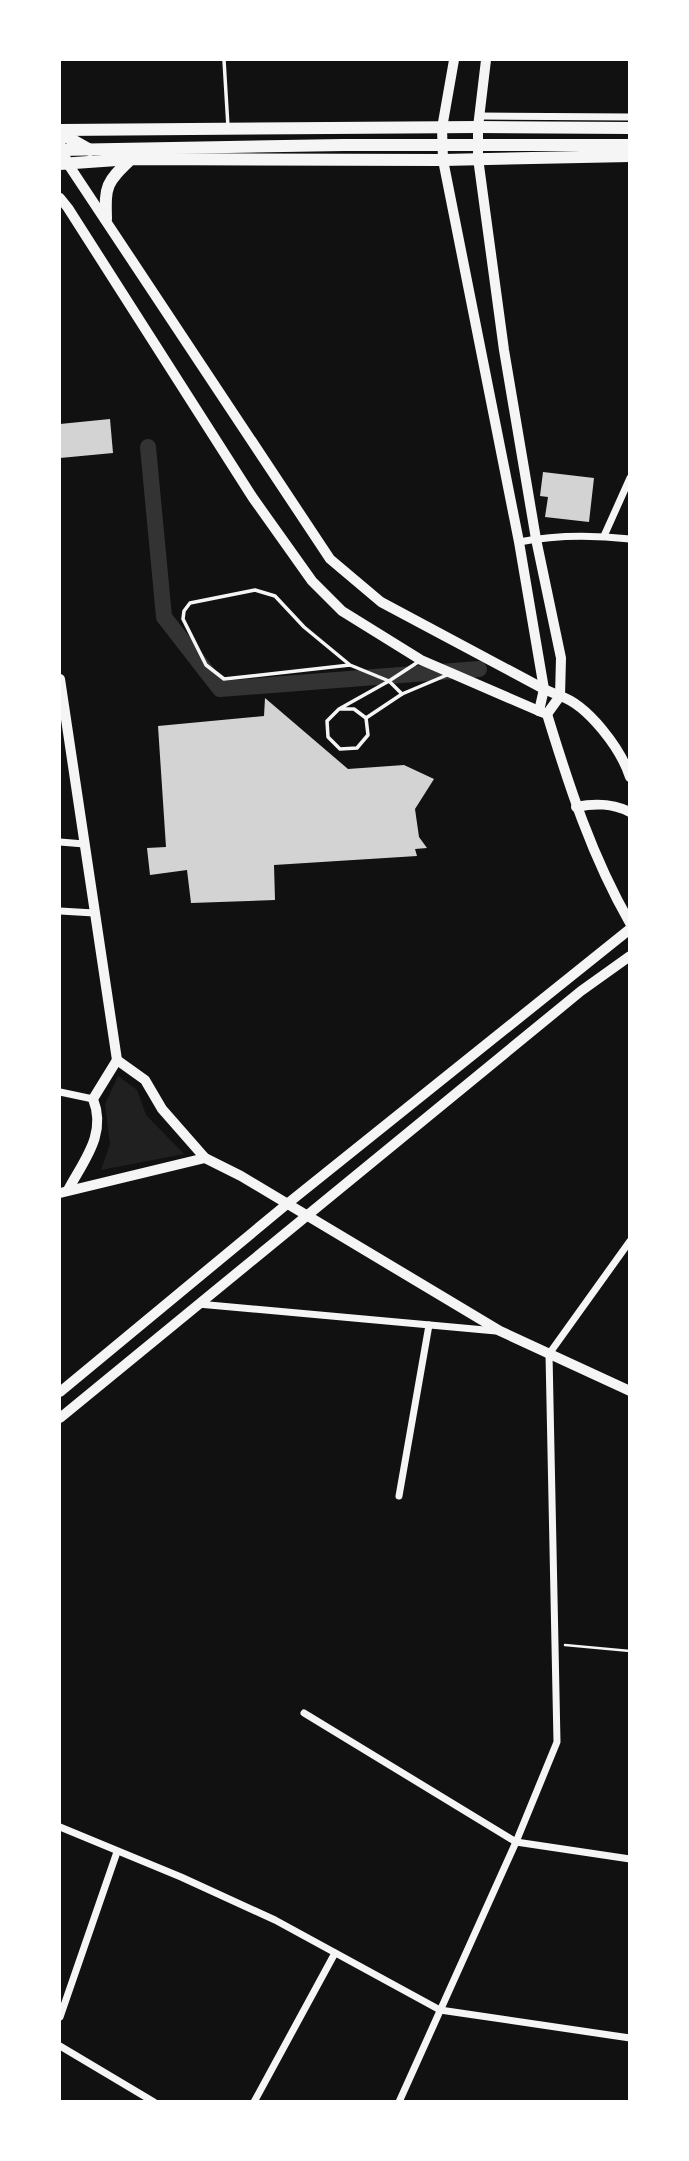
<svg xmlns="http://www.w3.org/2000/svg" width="689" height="2161" font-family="Figtree,sans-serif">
<rect width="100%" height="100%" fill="#111"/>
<!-- green -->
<path fill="#202020" d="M118 1076 137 1090 146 1115 184 1154 101 1170 110 1144 105 1104Z"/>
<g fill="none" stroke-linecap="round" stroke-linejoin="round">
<!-- canal -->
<path stroke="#333" stroke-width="16" d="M148 447 164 617 220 689 479 669"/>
</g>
<!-- building -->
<g fill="#d3d3d3">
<path d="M110 419 113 453 60 458V424Z"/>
<path d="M543 472 594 478 589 522 545 517 548 497 540 496Z"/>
<path d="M265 698 348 769 404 765 434 779 415 809 419 837 427 848 415 849 417 856 274 865 275 900 191 903 187 870 150 875 147 848 166 847 158 726 264 716Z"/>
</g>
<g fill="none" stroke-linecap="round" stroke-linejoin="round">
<!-- path -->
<path stroke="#f5f5f5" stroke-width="2.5" d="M565 1645 630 1651"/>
<!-- service -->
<g stroke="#f5f5f5" stroke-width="3.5">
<path d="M224 60 228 127"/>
<path d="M350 665 224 679 206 665 183 619 184 611 190 603 255 590 275 596 304 627 350 665 389 681 402 694"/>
<path d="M339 709H354L366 718 368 735 357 748 340 749 328 737 327 721 339 709 389 681 418 662"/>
<path d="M366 718 402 694 447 675"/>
</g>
<!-- minor -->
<g stroke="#f5f5f5" stroke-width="7">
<path d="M479 116 630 117"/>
<path d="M604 536 630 478"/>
<path d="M519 542C555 535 593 535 630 539"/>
<path d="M60 842 84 844"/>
<path d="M60 911 94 913"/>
<path d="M60 1092 93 1099"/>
<path d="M198 1304 496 1331"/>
<path d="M399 1496 429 1325"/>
<path d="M304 1713 516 1842 630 1859"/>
<path d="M60 1827 181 1877 275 1920 440 2010 630 2038"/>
<path d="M60 2017 117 1852"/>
<path d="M60 2046 154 2102"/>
<path d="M254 2102 335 1953"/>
<path d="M399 2102 516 1842 557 1742 549 1354 630 1241"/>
</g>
<!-- tertiary -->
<g stroke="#f5f5f5" stroke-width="10">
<path d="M68 1190C84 1160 107 1134 93 1099L117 1060"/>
<path d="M60 1193 205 1158"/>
</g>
<!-- secondary -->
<g stroke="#f5f5f5" stroke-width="10">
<path d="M454 60 442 128 443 160 519 542 544 689 539 711 547 714C569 786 592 857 630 923"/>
<path d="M486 60 478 127V158L504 350 536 539 561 658 560 696C588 705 621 749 630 777"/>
<path d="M60 143 68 164 330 559 381 602 544 689 560 696 547 714"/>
<path d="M60 198 68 208 253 498 312 581 342 611 421 660 539 711"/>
<path d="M60 679 117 1060 145 1080 162 1109 205 1158 241 1176 500 1331 630 1391"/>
<path d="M576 807C595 803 612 803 630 812"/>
<path d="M60 1392 287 1204 630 929"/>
<path d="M60 1418 581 991 630 956"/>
</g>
<!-- primary -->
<g stroke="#f5f5f5" stroke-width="12">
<path d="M60 130 478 127 630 128"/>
<path d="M60 133 90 150"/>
<path d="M60 150 343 145H630"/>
<path d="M60 164 131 159 443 160 630 156"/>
<path d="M106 219C105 185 106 183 131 159"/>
</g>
</g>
<!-- border -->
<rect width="689" height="2161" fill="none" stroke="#ffffff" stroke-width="122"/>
</svg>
